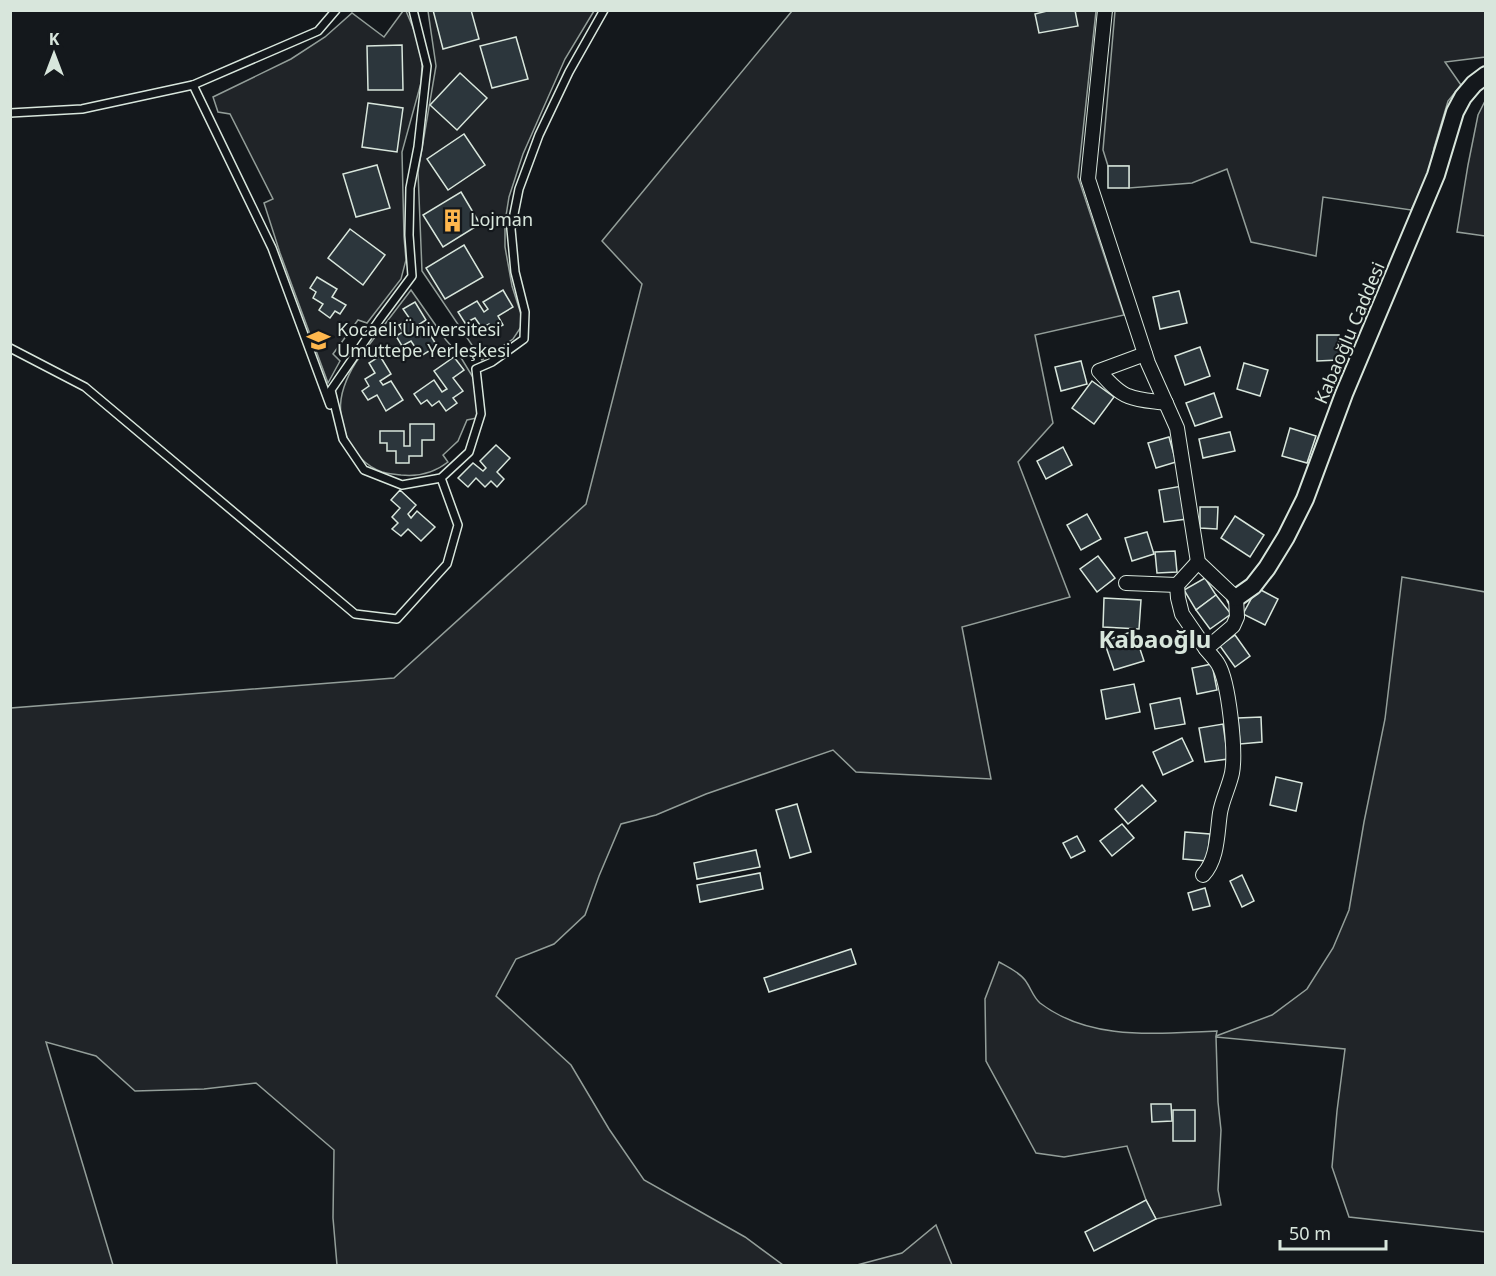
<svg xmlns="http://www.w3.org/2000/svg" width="1496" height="1276" font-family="'Noto Sans',sans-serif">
<rect width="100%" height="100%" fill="#14181c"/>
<!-- green -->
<g fill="#202428" stroke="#939e99" stroke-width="1.5">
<path d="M403 11H406L417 37 421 55 422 66 421 83 402 152 404 237 406 260 401 279 367 323 358 320 333 354 340 361 328 383 280 253 264 203 273 199 230 114 218 112 213 97 291 59 325 37 352 13 384 37Z"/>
<path d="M428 11H594L565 59 523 154 509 197 505 222V247L512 286 520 311 522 319 521 327 513 339 482 360 422 271 418 172 436 66Z"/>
<path d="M792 11H1096L1078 177 1124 315 1035 335 1053 423 1018 462 1070 597 962 627 991 779 856 772 833 750 706 794 656 815 621 824 599 876 585 915 554 944 516 959 496 996 571 1065 609 1129 644 1180 745 1237 783 1265H337L333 1218 334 1150 256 1083 204 1089 135 1091 96 1056 46 1042 113 1265 11 1266V708L394 678 586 504 642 284 602 241Z"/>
<path d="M1115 11H1485V57L1445 62 1461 85 1448 101 1434 148 1428 177 1411 210 1323 197 1316 256 1251 242 1227 169 1192 183 1129 188V166H1108L1103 150Z"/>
<path d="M1485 101 1486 234 1485 236 1457 232 1468 165 1478 115Z"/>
<path d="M411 290 446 340 460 356 474 379 477 405V418L467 420 458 441 443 455 448 462C434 473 419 477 401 475 395 474 388 474 382 472 350 460 333 419 344 387 347 378 351 370 356 362Z"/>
<path d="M1402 577 1485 592V1232L1349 1217 1332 1167 1337 1111 1345 1049 1216 1037 1218 1102 1221 1130 1218 1190 1221 1205 1156 1219 1146 1200 1127 1146 1064 1157 1036 1153 986 1061 985 999 999 962C1008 967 1019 972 1025 980 1031 988 1033 997 1040 1003 1091 1042 1158 1033 1217 1031L1216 1036 1272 1015 1307 989 1333 948 1349 910 1364 822 1385 719Z"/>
<path d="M936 1225 952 1265H857L902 1253Z"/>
</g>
<!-- building -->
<g fill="#2c363c" stroke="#d8e6dc" stroke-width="1.5">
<path d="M433 10H471L479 39 443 49Z"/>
<path d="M1051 10H1075L1078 26 1039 33 1035 14Z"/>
<path d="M516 37 528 79 492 88 480 46Z"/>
<path d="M402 45 403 90H368L367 46Z"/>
<path d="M460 73 487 98 457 130 430 105Z"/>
<path d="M368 103 403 108 397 152 362 147Z"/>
<path d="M464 134 485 165 448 190 427 159Z"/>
<path d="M377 165 390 208 356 217 343 174Z"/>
<rect x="1108" y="166" width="21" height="22"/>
<path d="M461 192 480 224 443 247 423 215Z"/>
<path d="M350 229 385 255 363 285 328 258Z"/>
<path d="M464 245 483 277 445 299 426 268Z"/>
<path d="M317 277 337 289 332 297 346 305 340 314 335 311 330 318 319 310 323 304 313 298 316 292 310 288Z"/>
<path d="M503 290 513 307 498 316 503 325 493 331 489 324 482 328 475 318 465 323 458 312 477 301 484 312 488 309 483 302Z"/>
<path d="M1179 291 1187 323 1160 329 1153 297Z"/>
<path d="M415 302 426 320 415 327 418 331 425 326 437 346 421 356 411 341 402 346 396 336 403 332 399 325 410 319 403 309Z"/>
<path d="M1317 335H1339V360L1317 361Z"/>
<path d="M1200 347 1210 376 1185 385 1175 356Z"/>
<path d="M380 356 391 374 380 381 383 385 391 381 403 400 386 411 377 395 368 400 362 391 369 386 365 379 375 373 369 363Z"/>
<path d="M454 357 464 370 453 378 463 391 453 398 457 403 446 411 439 401 432 406 427 400 421 404 414 394 434 380 442 392 447 389 434 371Z"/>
<path d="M1081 361 1087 384 1061 391 1055 367Z"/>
<path d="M1244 363 1268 370 1260 396 1237 389Z"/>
<path d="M1092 381 1114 397 1094 424 1072 408Z"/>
<path d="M1214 393 1222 417 1195 426 1186 403Z"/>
<path d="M410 424H434V440H422V456H409V463H396V451H387V443H380V431H404V446H410Z"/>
<path d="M1290 428 1316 436 1307 463 1282 456Z"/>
<path d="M1230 432 1235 451 1203 458 1199 439Z"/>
<path d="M1169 437 1176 462 1156 468 1148 443Z"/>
<path d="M496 445 510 458 497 472 504 479 497 487 491 481 485 487 476 478 468 487 458 478 473 463 483 471 486 468 480 461Z"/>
<path d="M1063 447 1072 465 1046 479 1037 461Z"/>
<path d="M1182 486 1187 519 1164 522 1159 490Z"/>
<path d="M400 490 416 505 408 514 411 518 417 511 435 527 421 541 408 529 401 536 392 529 398 523 392 517 400 508 391 500Z"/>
<path d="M1200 507H1218L1217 529 1200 528Z"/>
<path d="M1087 514 1101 539 1081 550 1067 525Z"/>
<path d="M1235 516 1264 535 1250 557 1221 538Z"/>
<path d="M1147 532 1154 554 1132 561 1125 538Z"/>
<path d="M1175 551 1177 572 1157 573 1155 552Z"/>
<path d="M1098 556 1115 578 1097 592 1080 569Z"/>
<path d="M1205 578 1216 595 1196 610 1184 590Z"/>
<path d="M1257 588 1278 599 1265 625 1243 614Z"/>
<path d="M1216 595 1231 614 1210 629 1196 610Z"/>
<path d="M1104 598 1141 600 1139 629 1103 627Z"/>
<path d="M1134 631 1144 661 1114 670 1104 641Z"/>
<path d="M1235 635 1250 656 1235 667 1220 646Z"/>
<path d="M1212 664 1217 690 1197 694 1192 668Z"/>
<path d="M1134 684 1140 712 1106 719 1101 690Z"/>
<path d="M1180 698 1185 724 1155 729 1150 704Z"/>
<path d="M1261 717 1262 742 1240 744 1238 718Z"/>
<path d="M1223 724 1228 759 1205 762 1199 728Z"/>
<path d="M1182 738 1193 761 1163 775 1153 752Z"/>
<path d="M1276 777 1302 783 1296 811 1270 805Z"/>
<path d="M1142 785 1156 801 1128 824 1115 809Z"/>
<path d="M797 804 811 852 790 858 776 810Z"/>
<path d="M1122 824 1134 838 1112 856 1100 841Z"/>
<path d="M1185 832 1210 834 1207 861 1183 859Z"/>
<path d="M1077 836 1085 851 1071 858 1063 843Z"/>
<path d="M756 850 760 867 697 879 694 863Z"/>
<path d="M760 873 763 889 700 902 697 885Z"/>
<path d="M1242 875 1254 901 1242 907 1230 881Z"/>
<path d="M1205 888 1210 906 1193 910 1188 893Z"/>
<path d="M851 949 856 964 769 992 764 978Z"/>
<path d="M1151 1104H1171L1172 1121 1152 1122Z"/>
<rect x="1173" y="1110" width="22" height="31"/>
<path d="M1146 1200 1156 1219 1094 1251 1085 1232Z"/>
</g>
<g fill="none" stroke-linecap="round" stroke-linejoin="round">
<defs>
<g id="service">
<path d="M413 10 427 66 418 147 410 188 409 235 412 276 380 319 331 390 343 439 364 470 402 485 441 478 469 452 481 414 476 369 492 362 524 339 525 312 515 272 511 229 519 189 539 135 569 72 604 10"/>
<path d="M193 85 272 248 330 405"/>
<path d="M10 113 82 109 193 85 318 31 336 10"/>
<path d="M10 348 85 387 355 614 397 619 447 564 458 525 441 478"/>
</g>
<g id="minor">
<path d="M1105 10 1088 179 1148 363 1177 428 1198 562 1236 598 1237 617 1233 626 1206 649C1210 654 1215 659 1218 664 1229 682 1236 752 1232 773 1229 787 1222 800 1220 813 1217 833 1218 859 1203 875"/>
<path d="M1145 354 1099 371C1107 380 1117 392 1128 396 1140 401 1154 401 1166 403"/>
<path d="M1198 562 1177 585 1178 598 1182 614 1206 649"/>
<path d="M1126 583 1177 585"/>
</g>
<path id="tertiary" d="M1236 598 1253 586 1267 568 1286 537 1305 499 1344 394 1436 175 1455 112 1463 97 1474 84 1486 75"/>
</defs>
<!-- service casing -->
<use href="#service" stroke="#d8e6dc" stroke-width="10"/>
<!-- minor casing -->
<use href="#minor" stroke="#d8e6dc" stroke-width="16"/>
<!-- tertiary casing -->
<use href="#tertiary" stroke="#d8e6dc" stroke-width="20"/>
<!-- service -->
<use href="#service" stroke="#14181c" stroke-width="7"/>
<!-- minor -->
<use href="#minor" stroke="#14181c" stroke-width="14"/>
<!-- tertiary -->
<use href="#tertiary" stroke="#14181c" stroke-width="16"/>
</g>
<!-- icons -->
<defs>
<symbol id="building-bare" viewBox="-9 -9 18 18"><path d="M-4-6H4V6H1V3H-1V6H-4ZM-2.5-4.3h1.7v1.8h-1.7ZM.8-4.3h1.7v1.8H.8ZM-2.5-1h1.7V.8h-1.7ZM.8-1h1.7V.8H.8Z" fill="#ffb74d" stroke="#14181c" stroke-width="2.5" paint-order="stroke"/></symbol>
<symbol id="university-bare" viewBox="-9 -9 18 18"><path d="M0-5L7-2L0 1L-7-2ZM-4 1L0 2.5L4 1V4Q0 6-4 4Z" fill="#ffb74d" stroke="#14181c" stroke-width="2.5" paint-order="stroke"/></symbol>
</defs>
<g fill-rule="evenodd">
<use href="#building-bare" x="436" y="204" width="33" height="33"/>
<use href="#university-bare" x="302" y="324" width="33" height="33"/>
</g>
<g text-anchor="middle" stroke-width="4.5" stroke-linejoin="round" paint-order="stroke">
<!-- poi labels -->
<g font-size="18" fill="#d8e6dc" stroke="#14181c" text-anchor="start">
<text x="470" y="226">Lojman</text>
<text x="337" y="336">Kocaeli Üniversitesi<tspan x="337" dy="21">Umuttepe Yerleşkesi</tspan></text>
</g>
<!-- street labels -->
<g font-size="18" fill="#d8e6dc" stroke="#14181c">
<text transform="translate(1350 333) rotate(-67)" y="6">Kabaoğlu Caddesi</text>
</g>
<!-- district labels -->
<g font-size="24" font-weight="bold" fill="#d8e6dc" stroke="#14181c">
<text x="1155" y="648">Kabaoğlu</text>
</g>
</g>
<!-- border -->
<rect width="1496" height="1276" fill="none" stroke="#d8e6dc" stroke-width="24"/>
<!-- north arrow -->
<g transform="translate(54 54)" stroke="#14181c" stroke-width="4.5" paint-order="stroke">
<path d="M0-4.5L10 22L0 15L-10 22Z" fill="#d8e6dc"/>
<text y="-9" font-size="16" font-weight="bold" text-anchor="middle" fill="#d8e6dc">K</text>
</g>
<!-- scale -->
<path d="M1280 1240v9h106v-9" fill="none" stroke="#d8e6dc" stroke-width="3"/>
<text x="1289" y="1240" font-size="18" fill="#d8e6dc" stroke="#14181c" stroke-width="4.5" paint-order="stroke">50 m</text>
</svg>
